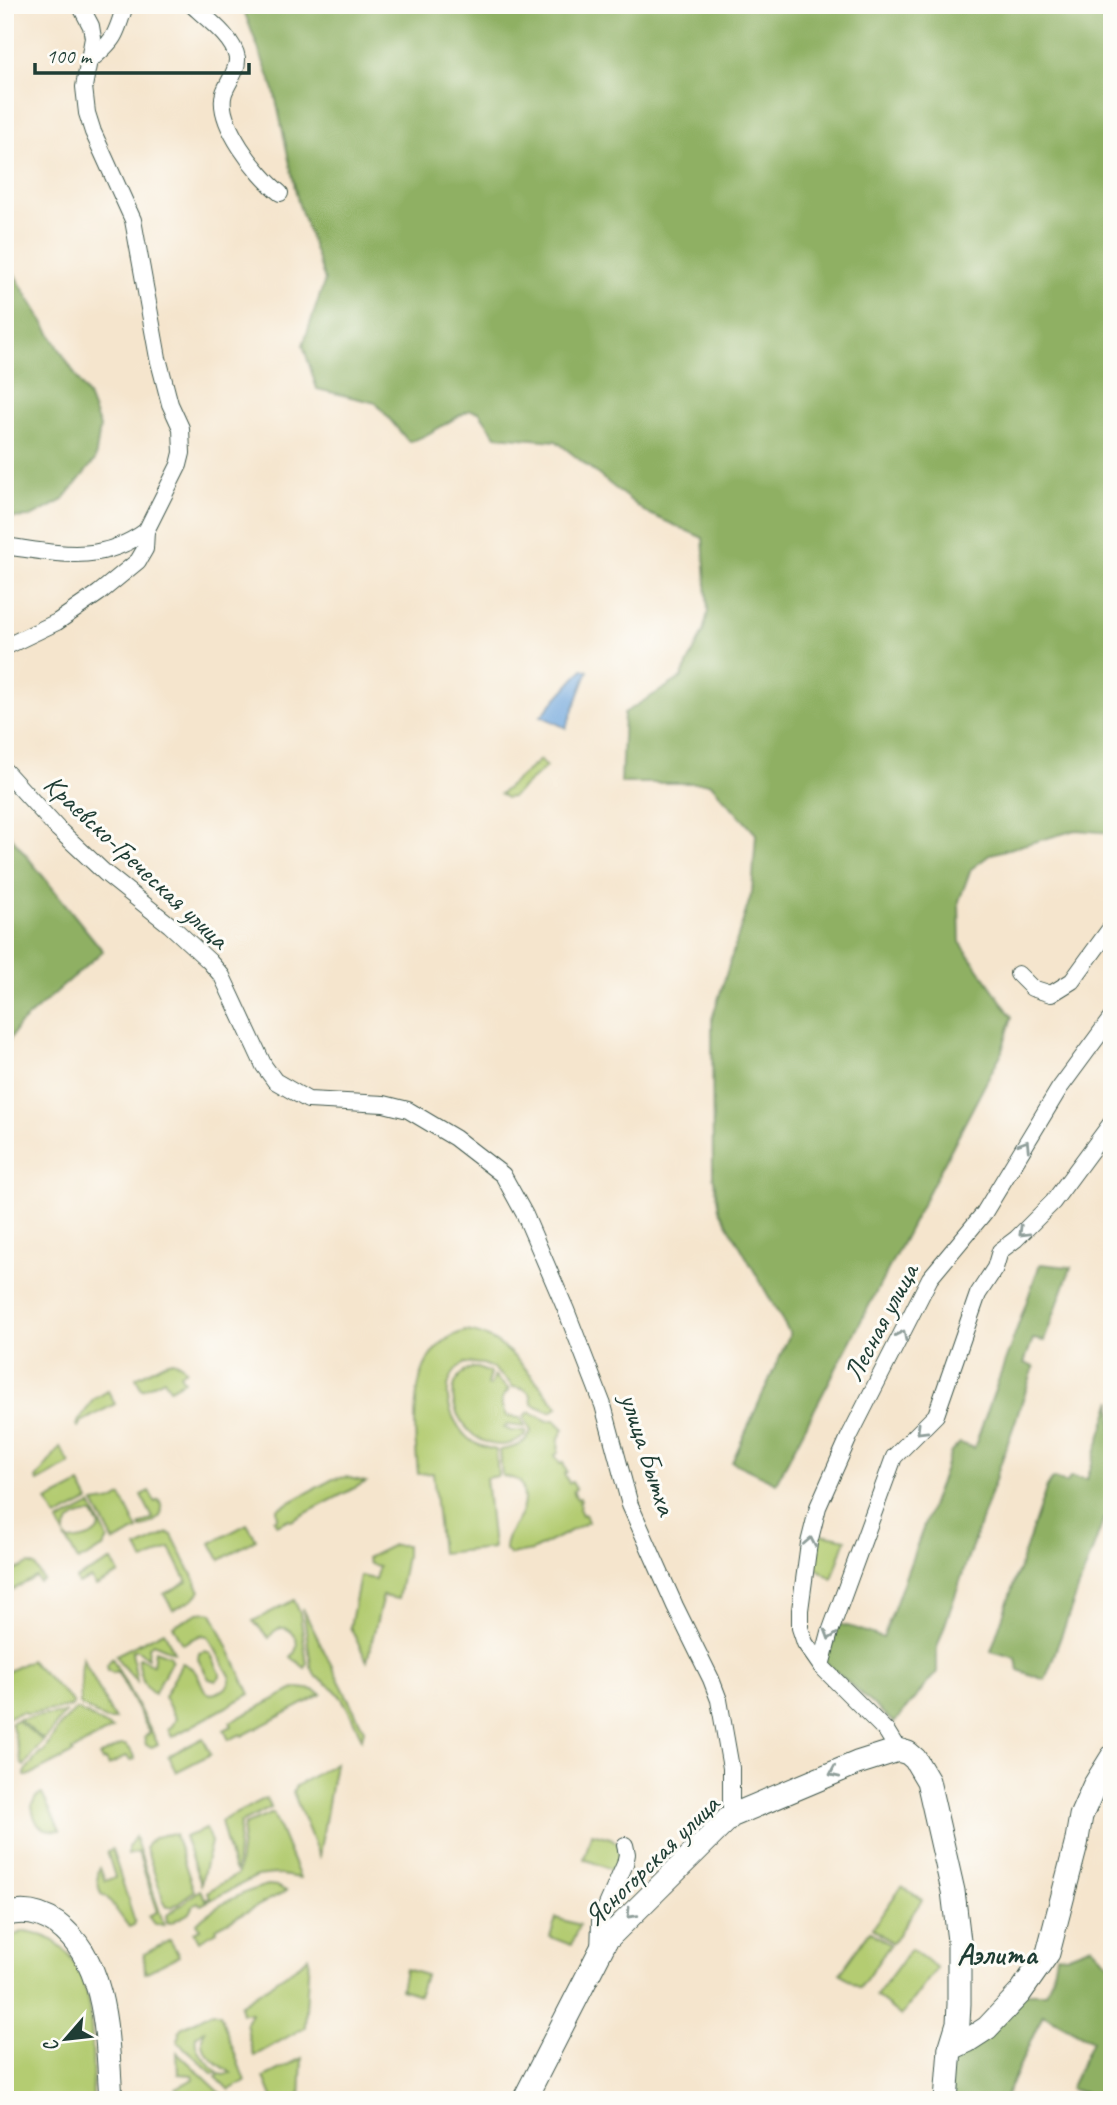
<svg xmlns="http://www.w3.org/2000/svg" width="1117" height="2105" font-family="Caveat,sans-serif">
<rect width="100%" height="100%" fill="#fdfcf7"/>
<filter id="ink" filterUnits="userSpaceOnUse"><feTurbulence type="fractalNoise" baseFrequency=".0143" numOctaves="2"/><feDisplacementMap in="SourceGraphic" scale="14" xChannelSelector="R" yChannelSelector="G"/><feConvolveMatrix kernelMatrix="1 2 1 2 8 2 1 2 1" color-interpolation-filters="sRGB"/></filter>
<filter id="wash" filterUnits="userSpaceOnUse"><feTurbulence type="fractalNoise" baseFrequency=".00686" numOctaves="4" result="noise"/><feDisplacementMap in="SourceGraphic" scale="28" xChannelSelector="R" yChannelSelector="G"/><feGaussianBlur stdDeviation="1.57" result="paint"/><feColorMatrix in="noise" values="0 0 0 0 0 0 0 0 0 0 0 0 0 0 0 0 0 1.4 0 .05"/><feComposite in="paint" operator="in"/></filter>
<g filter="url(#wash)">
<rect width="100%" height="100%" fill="#f5e5cd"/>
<!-- green -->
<g fill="#b4cc72" stroke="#6a8453" stroke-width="2">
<path d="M540 760 546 767 512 797 506 798 500 794Z"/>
<path d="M465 1331C505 1334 533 1379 558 1407L551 1412 532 1404 531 1396 528 1392 524 1389 513 1387 508 1381 492 1368 483 1364 465 1363C435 1380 449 1422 470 1440 478 1446 487 1448 496 1450L498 1476 486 1478 493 1548 441 1553 433 1473 418 1474C414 1425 405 1348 465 1331Z"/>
<path d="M173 1361 181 1364 186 1370 180 1374 184 1381 170 1389 164 1379 142 1390 136 1378 165 1363Z"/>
<path d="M472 1368H478L490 1373 487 1385 490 1386 494 1376 509 1390C500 1398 499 1407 508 1416L521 1418 525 1427 507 1425 504 1428 511 1431H526L525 1436C475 1473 425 1385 472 1368Z"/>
<path d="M108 1391 115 1404 81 1422 78 1427 76 1425 93 1400Z"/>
<path d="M529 1412 548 1421 555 1420 564 1429 559 1438 558 1453 555 1455 560 1464 563 1463 567 1472 564 1474 569 1483 572 1482 576 1489 573 1491 577 1499 580 1498 581 1500 579 1502 581 1506 579 1508 582 1515 585 1514 588 1522 532 1551 510 1555 505 1550C504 1528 529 1518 523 1491 523 1488 521 1483 519 1481 515 1478 506 1477 502 1476L500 1450C513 1448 527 1445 531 1431L524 1417Z"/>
<path d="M60 1447 70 1464 38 1482 36 1479Z"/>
<path d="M346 1477 366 1482 291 1521 289 1519 277 1525 274 1520 278 1518 277 1509 333 1479Z"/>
<path d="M80 1484 89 1501 56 1518 47 1501Z"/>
<path d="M149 1491 155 1502 159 1500C168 1517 155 1521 141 1528L140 1525 153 1518 141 1495Z"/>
<path d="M121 1496 138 1530 114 1542 94 1503 114 1500Z"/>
<path d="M91 1505 108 1539 103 1548 78 1561 65 1537 70 1541C83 1539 93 1539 100 1527L93 1514C80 1512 67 1520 64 1534L58 1522Z"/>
<path d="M247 1524 256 1539 220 1560 211 1543Z"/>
<path d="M168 1533 172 1535 200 1591 194 1598 173 1610 164 1594 187 1582 170 1548 144 1561 137 1548Z"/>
<path d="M821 1534 846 1539 832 1579 812 1565Z"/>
<path d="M393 1545H406V1556L398 1599 383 1596 367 1661 350 1627 360 1576 375 1579 379 1566 369 1564 367 1558Z"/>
<path d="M112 1560 119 1574 96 1586 91 1578 78 1584 76 1579Z"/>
<path d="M29 1564 35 1566 43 1580 39 1582 36 1577 5 1594V1575Z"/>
<path d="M294 1600 300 1613 307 1665 305 1668 291 1657C308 1641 283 1613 269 1638L253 1621Z"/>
<path d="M303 1609 364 1730 362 1739C349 1712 344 1690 316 1677L311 1666Z"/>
<path d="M206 1612 212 1613 250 1694 172 1737 168 1729 172 1726 176 1719 164 1697 182 1663C187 1665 193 1668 196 1673 205 1686 202 1701 223 1690 230 1686 230 1683 230 1676L208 1636 201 1635 183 1644 173 1626 198 1613Z"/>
<path d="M164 1631 174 1652 153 1643 149 1647 148 1658 138 1650H134L132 1652 137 1682 121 1664 116 1655Z"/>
<path d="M155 1650 171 1656 170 1659 172 1660 154 1694C141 1686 141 1673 138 1659L140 1658 153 1665Z"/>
<path d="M205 1651 210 1653 220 1673V1676L216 1681 209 1679 198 1659 199 1653Z"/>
<path d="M82 1657 115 1720H106L80 1705Z"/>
<path d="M112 1658 158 1744 152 1747 146 1745 144 1737 150 1733 117 1671 113 1673 108 1670 107 1665Z"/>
<path d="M30 1660 74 1703 71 1707 29 1714 22 1712 5 1718V1673Z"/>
<path d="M299 1688 314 1690 322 1694 242 1736 241 1734 229 1740 224 1730 232 1726 230 1722 292 1690Z"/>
<path d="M75 1710H78L112 1729 72 1751 73 1753 28 1776H25V1771L41 1752 43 1753 58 1728Z"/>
<path d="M65 1713 44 1740 18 1719Z"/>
<path d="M17 1720 43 1741 24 1766 22 1764 11 1722Z"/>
<path d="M203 1738 211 1754 176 1772 168 1756Z"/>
<path d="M121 1745H125L130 1749 135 1759 130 1761 127 1756 108 1766 105 1760 102 1761 99 1756Z"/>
<path d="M335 1763 319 1856 293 1792 295 1787Z"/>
<path d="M42 1794 60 1830C41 1832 34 1825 32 1805L36 1797Z"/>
<path d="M266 1798 271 1808 240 1823 236 1871 233 1868 221 1821Z"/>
<path d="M273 1813 300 1878 275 1874 257 1876 201 1905 199 1903 194 1905 190 1913 170 1923 167 1922 166 1916 200 1890 206 1900 210 1898 207 1892 238 1874 244 1825Z"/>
<path d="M206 1829 211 1842 201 1884 184 1837Z"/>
<path d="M592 1833 610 1838 618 1843 620 1861 615 1871 584 1859Z"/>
<path d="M169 1834 175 1835 194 1891 172 1907H167L164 1902 146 1848C149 1838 160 1835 169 1834Z"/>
<path d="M135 1837 164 1925 154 1924 148 1916 157 1912 138 1852 128 1855V1847Z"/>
<path d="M112 1849 135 1922 134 1925 129 1927 106 1896 101 1894C98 1887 96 1874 100 1868L105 1881 115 1877 107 1851Z"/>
<path d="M268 1885 277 1886 286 1891 216 1928 217 1931 199 1941 194 1932 200 1929 197 1923C212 1907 247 1890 268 1885Z"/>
<path d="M902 1886 922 1900 892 1943 872 1928Z"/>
<path d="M556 1918 579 1925 571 1945 550 1937Z"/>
<path d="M25 1931C102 1941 91 2042 93 2100H5V1946L15 1935Z"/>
<path d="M870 1931 890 1945 860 1988 840 1973Z"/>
<path d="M170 1940 179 1956 145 1973 144 1954Z"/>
<path d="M911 1949 937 1968 901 2016 876 1996Z"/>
<path d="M309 1956 305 2027 254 2056C249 2043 249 2035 246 2023L251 2013H242L240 2005 300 1965Z"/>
<path d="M405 1969 425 1975 419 1995 401 1989Z"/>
<path d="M213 2012 220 2014 245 2081 229 2090 216 2077 220 2074 224 2075 231 2073C216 2062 192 2049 206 2029L196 2036C193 2052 207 2061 218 2072L213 2074 178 2042 179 2031 181 2028Z"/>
<path d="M177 2052 228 2100H179L176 2088 194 2079 193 2075 178 2074Z"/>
<path d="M302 2058 300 2100 273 2099 264 2077Z"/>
</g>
<!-- forest -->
<g fill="#8fb064" stroke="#57764c" stroke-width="2">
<path d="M240 5H1105L1112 22V833L1076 830 991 854 971 869 959 901 960 942 1012 1017 1001 1054 776 1483 732 1462 790 1334 719 1209 713 1175 712 1019 752 892 756 834 710 783H621L624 713 681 678 703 632 708 612 703 538 645 512 556 441 496 436 479 412 470 410C455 417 420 442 408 441L376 403 317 389 303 345 325 280 298 202 274 90 244 11Z"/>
<path d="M5 259 88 396 100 427 95 460 63 500 31 517 5 518Z"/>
<path d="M5 829 103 951 19 1025 5 1047Z"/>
<path d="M1040 1264 1071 1267 1044 1341 1033 1339 1024 1363 1034 1367 937 1648V1672L894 1723 823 1660 834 1623 855 1628 883 1638 951 1452 960 1443 974 1448Z"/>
<path d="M1112 1400V1497L1045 1680 1018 1670 1016 1658 991 1651 1046 1489 1053 1478 1067 1483 1070 1477 1087 1479Z"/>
<path d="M1092 1946 1112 1967V2099L1070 2089 1092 2041 1043 2014 1004 2100H946L950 2049 1020 1993H1046L1052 1977 1056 1955 1066 1956Z"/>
</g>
<!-- water -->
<path fill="#6da4db" stroke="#467088" stroke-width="2" d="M583 669 588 671 566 728 541 716Z"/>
</g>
<g filter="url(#ink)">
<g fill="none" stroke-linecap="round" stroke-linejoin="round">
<defs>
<g id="street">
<path d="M192 5C206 18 234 38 237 58 238 71 228 81 224 93 215 122 258 176 280 193"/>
<path d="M88 62C114 41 116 36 125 5"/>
<path d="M5 546C58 553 99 565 146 531"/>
<path d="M5 647 57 622 99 593 138 561 145 549 146 531 179 465 182 453 181 428 170 404 158 358 133 220 93 132 87 113 84 87 93 38 91 26 80 5"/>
<path d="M5 771 58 829 105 873 170 925 209 961 222 976 264 1066 275 1081 308 1100 384 1104 408 1110 455 1138 503 1175 525 1215 566 1310 603 1405 630 1505 675 1606 711 1679 719 1700 731 1768V1816"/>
<path d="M1018 974 1032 988 1051 994 1072 981 1112 926"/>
<path d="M821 1666 830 1632 894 1457 936 1415 978 1294 995 1268 1000 1251 1016 1239 1053 1202 1112 1122"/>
<path d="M898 1750 887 1732 821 1666 805 1643 800 1628V1610L809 1543 818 1507 849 1437 930 1278 984 1213 1059 1089 1112 1017"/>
<path d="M599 1952 600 1921 625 1864 627 1854 625 1845"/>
</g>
<g id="secondary">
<path d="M5 1915C24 1909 41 1913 57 1924 109 1962 107 2042 111 2100"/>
<path d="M950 2049 967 2041 987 2028 1020 1993 1048 1953 1076 1845 1081 1816 1094 1786 1112 1757"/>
<path d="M524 2100 606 1940 731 1816 857 1763 898 1750 908 1753 915 1759 928 1781 953 1891 959 1941V2004L958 2023 950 2049 946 2100"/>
</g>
</defs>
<!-- street casing -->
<use href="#street" stroke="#3f564b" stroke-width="18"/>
<!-- secondary casing -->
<use href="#secondary" stroke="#3f564b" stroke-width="25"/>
<!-- street -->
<use href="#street" stroke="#fff" stroke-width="16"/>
<!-- secondary -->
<use href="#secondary" stroke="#fff" stroke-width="23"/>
</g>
<!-- one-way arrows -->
<defs><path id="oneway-chevron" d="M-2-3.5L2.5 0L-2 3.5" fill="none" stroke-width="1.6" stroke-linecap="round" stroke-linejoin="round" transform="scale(1.75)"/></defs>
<g stroke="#8f9e9a">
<use href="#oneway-chevron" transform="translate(1025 1145) rotate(-58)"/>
<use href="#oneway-chevron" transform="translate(1023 1232) rotate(136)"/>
<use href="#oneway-chevron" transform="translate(902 1335) rotate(-64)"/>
<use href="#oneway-chevron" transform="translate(921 1430) rotate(135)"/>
<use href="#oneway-chevron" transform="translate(810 1542) rotate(-79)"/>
<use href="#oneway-chevron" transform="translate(830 1635) rotate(107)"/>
<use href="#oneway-chevron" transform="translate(834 1773) rotate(156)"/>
<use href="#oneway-chevron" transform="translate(631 1914) rotate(134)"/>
</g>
</g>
<g text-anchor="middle" stroke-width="6" stroke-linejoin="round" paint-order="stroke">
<!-- street labels -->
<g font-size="28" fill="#1f3d34" stroke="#fdfcf7">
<text transform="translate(137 861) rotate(43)" y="10">Краевско-Греческая улица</text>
<text transform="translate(880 1322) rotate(-62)" y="10">Лесная улица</text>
<text transform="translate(649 1454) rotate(72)" y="10">улица Бытха</text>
<text transform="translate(651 1860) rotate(-44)" y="10">Ясногорская улица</text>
</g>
<!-- neighbourhood labels -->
<g font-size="30" font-weight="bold" fill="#1f3d34" stroke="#fdfcf7">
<text x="997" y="1964">Аэлита</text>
</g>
</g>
<!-- margin -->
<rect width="1117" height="2105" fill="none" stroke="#fdfcf7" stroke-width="28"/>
<!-- north arrow -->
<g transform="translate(66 2039) rotate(242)" stroke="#fdfcf7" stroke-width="5" paint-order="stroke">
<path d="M0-5L12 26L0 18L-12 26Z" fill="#1f3d34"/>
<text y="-10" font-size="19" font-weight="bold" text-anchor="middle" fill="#1f3d34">С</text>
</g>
<!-- scale -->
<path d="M35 63v10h214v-10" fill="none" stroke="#1f3d34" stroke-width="3.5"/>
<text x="46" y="63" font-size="21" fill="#1f3d34" stroke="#fdfcf7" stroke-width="5" paint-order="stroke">100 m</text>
</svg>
